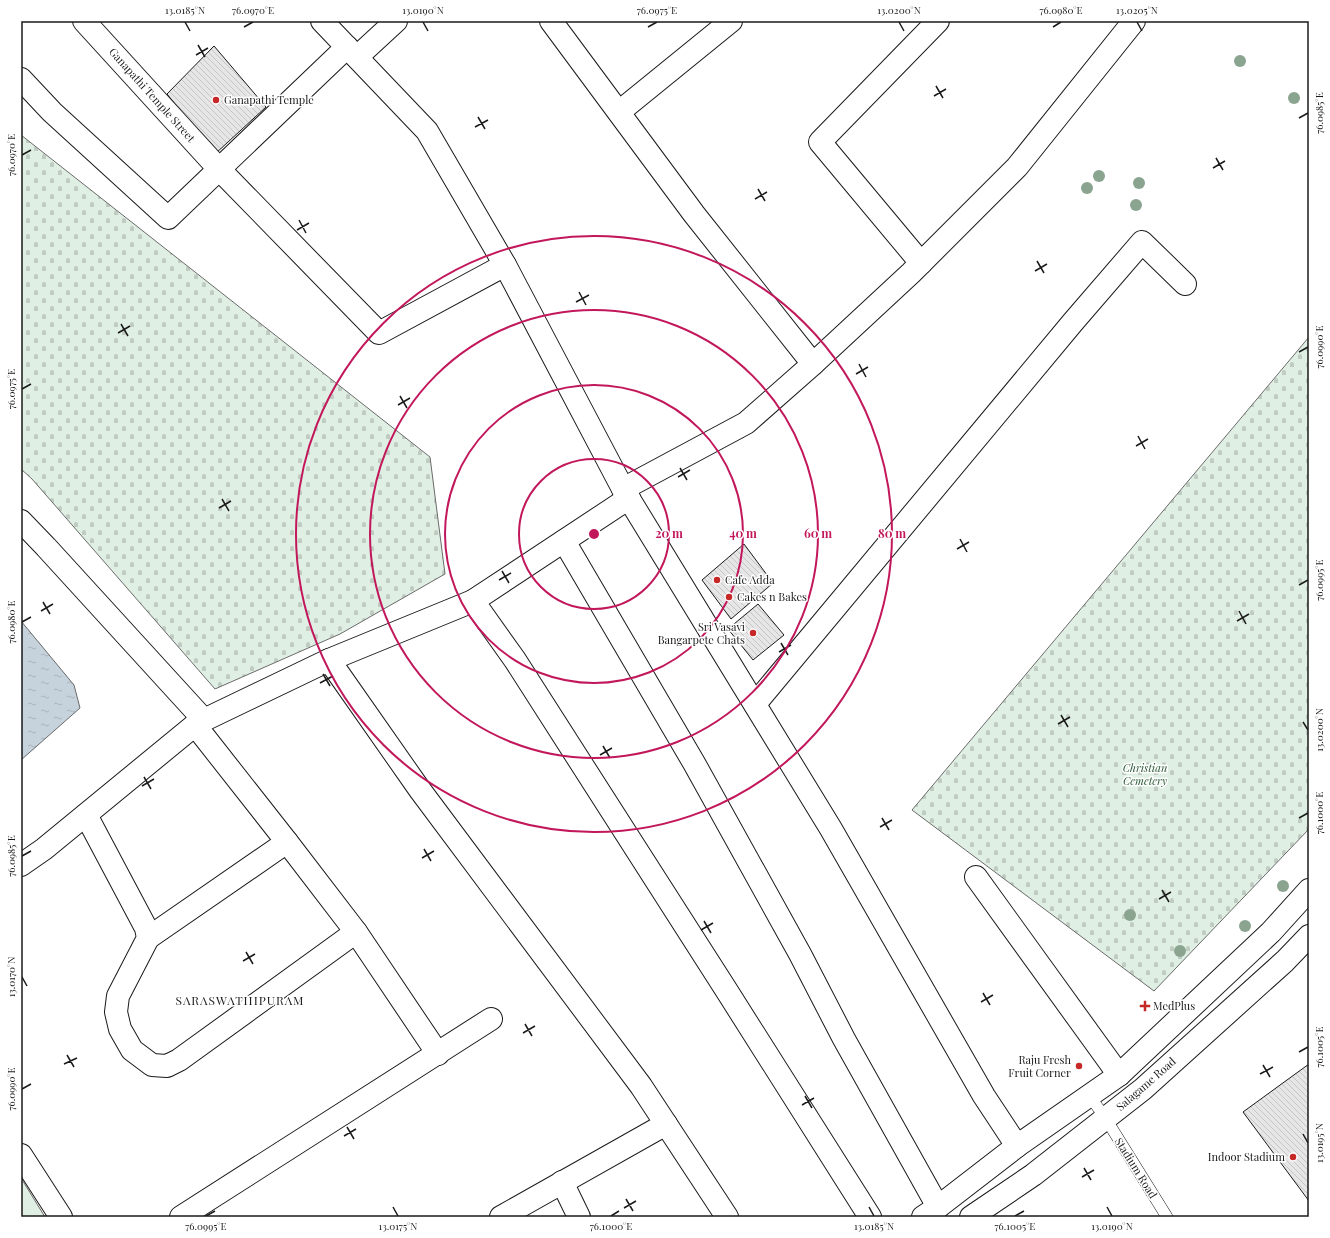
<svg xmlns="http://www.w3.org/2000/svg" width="1330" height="1238" font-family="'Playfair Display',serif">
<defs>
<pattern id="cemetery-stones" width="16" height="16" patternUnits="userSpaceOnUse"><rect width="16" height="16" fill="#e0efe3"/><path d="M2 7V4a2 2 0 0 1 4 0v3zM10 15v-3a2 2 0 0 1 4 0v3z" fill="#c0ccc2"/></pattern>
<pattern id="water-ripples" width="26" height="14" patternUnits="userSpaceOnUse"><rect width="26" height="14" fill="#c6d2dc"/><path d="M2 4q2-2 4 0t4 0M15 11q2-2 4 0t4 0" fill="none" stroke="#aab4bc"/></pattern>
<pattern id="building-back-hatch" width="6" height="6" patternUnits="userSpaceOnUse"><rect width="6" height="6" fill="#e6e6e6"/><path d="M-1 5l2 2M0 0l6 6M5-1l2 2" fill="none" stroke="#c5c5c5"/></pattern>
</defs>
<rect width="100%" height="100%" fill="#fff"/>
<!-- cemetery -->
<g fill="url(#cemetery-stones)" stroke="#6a6a6a">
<path d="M21 135 430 457 445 574 340 634 215 689 32 479 21 469Z"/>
<path d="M1309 337V829L1154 991 912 810Z"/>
</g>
<!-- pitch -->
<path fill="#e0efe3" stroke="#6a6a6a" d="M21 1178 45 1217H21Z"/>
<!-- water -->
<path fill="url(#water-ripples)" stroke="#6a6a6a" d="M21 621 74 685 80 708 21 760Z"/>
<!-- building -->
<g fill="url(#building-back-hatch)" stroke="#1a1a1a">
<path d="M214 46 266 107 215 154 167 94Z"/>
<path d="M744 544 773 583 731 619 702 580Z"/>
<path d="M758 604 784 635 753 660 728 629Z"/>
<path d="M1309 1064V1201L1243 1112Z"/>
</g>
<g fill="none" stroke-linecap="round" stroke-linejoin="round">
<defs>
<path id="service" d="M1089 1095 1106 1119 1167 1217"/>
<g id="minor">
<path d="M84 21 219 169 379 333 505 265"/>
<path d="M322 21 427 131 505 265 623 489 831 829 984 1096 1017 1146"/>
<path d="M551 21 694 214 813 364"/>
<path d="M357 57 396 21"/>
<path d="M21 79 52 112 168 218 347 47"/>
<path d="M619 112 731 21"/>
<path d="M921 263 820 142 938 21"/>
<path d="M623 489 746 423 813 364 911 273 1017 167 1134 21"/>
<path d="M629 498 473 601 515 660 725 988 870 1217"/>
<path d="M21 521 46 547 204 720 329 660 420 790 641 1086 727 1217"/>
<path d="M564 541 694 763 800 954 844 1039 938 1207"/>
<path d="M329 660 473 601"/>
<path d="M755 704 1073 322 1142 242 1185 284"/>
<path d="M195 725 287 842 356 932 438 1054"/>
<path d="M86 815 146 928 148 938 118 996 116 1012 120 1029 132 1050 152 1065 167 1066 179 1060 356 932"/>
<path d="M21 865 44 849 195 725 204 720"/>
<path d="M976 877 1119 1075"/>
<path d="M148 938 287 842"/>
<path d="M21 1155 61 1217"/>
<path d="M562 1182 579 1217"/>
<path d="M181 1217 491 1019"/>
<path d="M501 1217 666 1124"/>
</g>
<g id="primary">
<path d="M923 1217 938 1207 1017 1146 1119 1075 1271 932 1309 890"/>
<path d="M971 1217 1033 1175 1143 1089 1285 961 1309 936"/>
</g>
</defs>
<!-- service casing -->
<use href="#service" stroke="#1a1a1a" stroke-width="12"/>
<!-- minor casing -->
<use href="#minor" stroke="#1a1a1a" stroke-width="24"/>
<!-- primary casing -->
<use href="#primary" stroke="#1a1a1a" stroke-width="24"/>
<!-- service -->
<use href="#service" stroke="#fff" stroke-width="11"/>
<!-- minor -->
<use href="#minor" stroke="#fff" stroke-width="22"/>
<!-- primary -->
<use href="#primary" stroke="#fff" stroke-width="22"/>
</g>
<!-- trees -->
<g fill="#8aa48f">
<circle cx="1240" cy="61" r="6"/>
<circle cx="1294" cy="98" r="6"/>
<circle cx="1099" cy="176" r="6"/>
<circle cx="1139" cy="183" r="6"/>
<circle cx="1087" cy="188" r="6"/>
<circle cx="1136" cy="205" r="6"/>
<circle cx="1283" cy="886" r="6"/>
<circle cx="1130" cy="915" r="6"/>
<circle cx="1245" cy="926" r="6"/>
<circle cx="1180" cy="951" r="6"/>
</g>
<!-- ticks -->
<path fill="none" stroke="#1a1a1a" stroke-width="1.5" d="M185 22 190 31M423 22 428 31M899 22 904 31M1137 22 1142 31M244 27 253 22M648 27 657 22M1053 27 1061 22M198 45 205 57M196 55 208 48M936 86 943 98M934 96 946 89M478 117 485 129M1299 118 1308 113M475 127 488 120M22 155 31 150M1216 158 1223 170M1213 168 1225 161M758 189 765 201M755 199 767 192M299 220 306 233M297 230 309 223M1037 261 1044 273M1035 271 1047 264M579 292 586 305M576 302 589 295M121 324 128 336M118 333 130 326M1299 352 1308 347M859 364 866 377M856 374 868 367M22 389 31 384M400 396 407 408M398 405 410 398M1138 436 1145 449M1136 446 1148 439M680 468 687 480M678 477 690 470M222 499 229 511M219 508 231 501M960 539 967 552M957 549 969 542M502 571 509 583M499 580 511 573M1299 585 1308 580M43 602 50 614M41 611 53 604M1239 611 1246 624M1237 621 1249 614M22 622 31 617M781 643 788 655M779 652 791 645M323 674 330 686M320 683 333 676M1061 715 1068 727M1303 722 1308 730M1058 724 1070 717M603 746 610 758M600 755 612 748M144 777 151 789M142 786 154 779M882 818 889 830M1299 818 1308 813M880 827 892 820M424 849 431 861M22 856 31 851M422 858 434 851M1162 890 1169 902M1159 899 1171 892M704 921 711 933M701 930 713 923M246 952 253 964M243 961 255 954M22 977 27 986M983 993 990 1005M981 1002 993 995M525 1024 532 1036M523 1033 535 1026M1299 1052 1308 1047M67 1055 74 1067M64 1064 77 1058M1263 1065 1270 1077M1260 1074 1273 1067M22 1089 31 1084M805 1096 812 1108M802 1105 814 1098M347 1127 354 1139M1303 1134 1308 1143M344 1136 356 1129M1084 1168 1091 1180M1082 1177 1094 1170M626 1199 633 1211M393 1207 398 1216M869 1207 874 1216M1107 1207 1112 1216M624 1208 636 1201M206 1216 215 1211M611 1216 619 1211M1015 1216 1024 1211"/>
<!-- distance rings -->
<g fill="none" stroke="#c2185b" stroke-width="2">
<circle cx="594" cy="534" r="75"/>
<circle cx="594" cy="534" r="149"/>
<circle cx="594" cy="534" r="224"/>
<circle cx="594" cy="534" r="298"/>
</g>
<!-- markers -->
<g fill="#c62828" stroke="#fff" stroke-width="1.5">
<circle cx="216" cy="100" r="4"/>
<circle cx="717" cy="580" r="4"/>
<circle cx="729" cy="597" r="4"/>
<circle cx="753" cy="633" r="4"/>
<path d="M1143 1000h4v4h4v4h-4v4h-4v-4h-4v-4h4z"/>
<circle cx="1079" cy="1066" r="4"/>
<circle cx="1293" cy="1157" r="4"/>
</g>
<g text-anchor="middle" stroke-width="3" stroke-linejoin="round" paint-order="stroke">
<!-- street labels -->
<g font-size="11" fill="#1a1a1a" stroke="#fff">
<text transform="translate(152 95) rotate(48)" y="4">Ganapathi Temple Street</text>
<text transform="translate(1146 1084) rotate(-41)" y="4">Salagame Road</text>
<text transform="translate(1136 1168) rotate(58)" y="4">Stadium Road</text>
</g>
<!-- poi labels -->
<g font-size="11" fill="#1a1a1a" stroke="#fff" text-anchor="start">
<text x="224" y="104">Ganapathi Temple</text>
<text x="725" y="584">Cafe Adda</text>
<text x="737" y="601">Cakes n Bakes</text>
<text x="745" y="631" text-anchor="end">Sri Vasavi<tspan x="745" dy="13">Bangarpete Chats</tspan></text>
<text x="1153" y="1010">MedPlus</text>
<text x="1071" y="1064" text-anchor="end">Raju Fresh<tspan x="1071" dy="13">Fruit Corner</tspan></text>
<text x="1285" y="1161" text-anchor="end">Indoor Stadium</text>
</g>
<!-- park labels -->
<g font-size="11" font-style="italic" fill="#2b5a34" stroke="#fff">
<text x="1145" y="772">Christian<tspan x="1145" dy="13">Cemetery</tspan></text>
</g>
<!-- neighbourhood labels -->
<g font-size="12" letter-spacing="1" fill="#1a1a1a" stroke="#fff">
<text x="240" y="1005">SARASWATHIPURAM</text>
</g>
</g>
<circle cx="594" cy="534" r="6" fill="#c2185b" stroke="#fff" stroke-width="2"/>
<g font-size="12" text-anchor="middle" font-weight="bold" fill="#c2185b" stroke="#fff" stroke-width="3" stroke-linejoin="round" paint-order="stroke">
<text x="669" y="538">20 m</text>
<text x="743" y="538">40 m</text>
<text x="818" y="538">60 m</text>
<text x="892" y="538">80 m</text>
</g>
<!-- border -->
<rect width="1330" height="1238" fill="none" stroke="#ffffff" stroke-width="44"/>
<rect x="22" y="22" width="1286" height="1194" fill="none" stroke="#1a1a1a" stroke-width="1.5"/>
<g font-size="10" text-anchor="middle" fill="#1a1a1a">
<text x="185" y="14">13.0185°N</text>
<text x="253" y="14">76.0970°E</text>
<text x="423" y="14">13.0190°N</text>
<text x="657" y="14">76.0975°E</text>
<text x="899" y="14">13.0200°N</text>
<text x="1061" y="14">76.0980°E</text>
<text x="1137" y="14">13.0205°N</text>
<text transform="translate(1319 113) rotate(-90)" y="4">76.0985°E</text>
<text transform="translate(11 155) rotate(-90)" y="4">76.0970°E</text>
<text transform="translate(1319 347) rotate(-90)" y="4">76.0990°E</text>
<text transform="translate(11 389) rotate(-90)" y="4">76.0975°E</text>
<text transform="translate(1319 580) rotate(-90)" y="4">76.0995°E</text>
<text transform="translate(11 622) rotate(-90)" y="4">76.0980°E</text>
<text transform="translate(1319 730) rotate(-90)" y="4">13.0200°N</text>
<text transform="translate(1319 813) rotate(-90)" y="4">76.1000°E</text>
<text transform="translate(11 856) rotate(-90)" y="4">76.0985°E</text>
<text transform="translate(11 977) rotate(-90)" y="4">13.0170°N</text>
<text transform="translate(1319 1047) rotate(-90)" y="4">76.1005°E</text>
<text transform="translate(11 1089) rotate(-90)" y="4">76.0990°E</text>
<text transform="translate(1319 1143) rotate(-90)" y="4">13.0195°N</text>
<text x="206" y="1230">76.0995°E</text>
<text x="398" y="1230">13.0175°N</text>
<text x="611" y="1230">76.1000°E</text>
<text x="874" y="1230">13.0185°N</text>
<text x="1015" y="1230">76.1005°E</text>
<text x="1112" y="1230">13.0190°N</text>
</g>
</svg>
